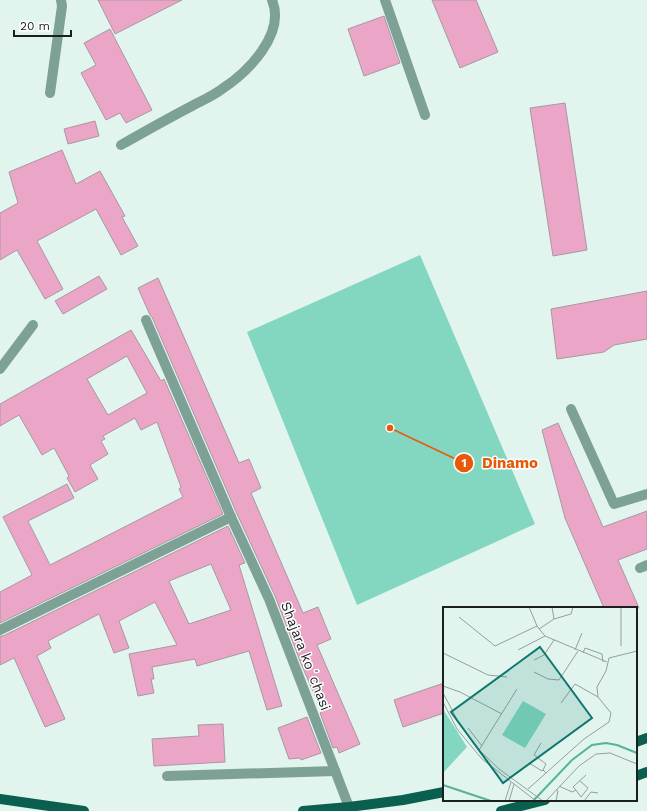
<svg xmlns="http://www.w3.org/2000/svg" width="647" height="811" font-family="'Work Sans',sans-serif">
<rect width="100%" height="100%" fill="#e1f5ee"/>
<!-- green -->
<path fill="#83d6c0" d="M420 255 535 524 357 605 247 332Z"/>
<!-- building -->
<g fill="#eaa5c7" stroke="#a998a0" fill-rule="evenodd">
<path d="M98 0H182L115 34Z"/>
<path d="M432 0H476L498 52 460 68Z"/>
<path d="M384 16 400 63 364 76 348 29Z"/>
<path d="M110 29 152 110 126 123 120 113 106 120 81 73 96 65 84 43Z"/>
<path d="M565 103 587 250 553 256 530 108Z"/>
<path d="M95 121 99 136 68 144 64 129Z"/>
<path d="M62 150 76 184 100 171 125 216 122 217 138 246 121 255 96 209 37 241 63 289 45 299 17 250 0 260V213L18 203 9 172Z"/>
<path d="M99 276 107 289 63 314 55 301Z"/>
<path d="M158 278 239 463 249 459 261 488 251 493 303 613 318 607 331 639 317 645 360 744 339 753 337 747 333 748 320 713 322 712 302 666 275 596 237 514 152 317 150 315 138 288Z"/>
<path d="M647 291V339L614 345 604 352 557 359 551 309Z"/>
<path d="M131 330 161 381 164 379 223 514 0 623V592L32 575 3 517 67 484 74 498 28 521 50 565 183 497 179 489 181 487 157 422 141 430 135 418 103 436 105 439 101 441 108 454 90 465 98 479 75 492 67 478 69 476 54 448 42 455 19 415 0 426V404ZM127 356 147 393 108 415 87 379Z"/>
<path d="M558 423 603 527 647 511V549L618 560 639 608H604L565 518 542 430Z"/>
<path d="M228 526 245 563 239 565 282 706 267 710 249 651 197 666 195 659 152 667 154 679H151L154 693 138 696 129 654 177 645 155 602 119 621 129 648 114 653 99 614 48 641 51 648 37 656 65 719 45 727 14 658 0 665V636H3ZM211 564 231 610 189 624 169 581Z"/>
<path d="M444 683V713L403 727 394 700Z"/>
<path d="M307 717 321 753 301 760 300 758 289 759 278 728Z"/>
<path d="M223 724 225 762 154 766 152 739 199 736 198 725Z"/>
</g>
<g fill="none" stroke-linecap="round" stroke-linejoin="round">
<!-- minor -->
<g stroke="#7ea196" stroke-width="10">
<path d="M385 0 425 115"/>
<path d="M50 93 62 6 61 0"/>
<path d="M121 145C144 132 167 119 190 107 201 101 213 96 222 89 248 72 286 34 272 0"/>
<path d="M146 320 231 517 269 599 349 807"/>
<path d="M0 369 33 325"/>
<path d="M571 409 614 504 647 494"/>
<path d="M640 568 647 565"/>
<path d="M0 630 231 517"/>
<path d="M167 776 335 771"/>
</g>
<!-- major -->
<g stroke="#0b5f4f" stroke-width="10">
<path d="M636 742 647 738"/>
<path d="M636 776 647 772"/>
<path d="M0 799 84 811"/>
<path d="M303 811 349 807 403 800 444 792"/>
<path d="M501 811 545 800"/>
</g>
</g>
<g text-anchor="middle" stroke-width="3" stroke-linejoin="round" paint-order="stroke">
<!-- street labels -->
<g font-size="14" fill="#19201e" stroke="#fff">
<text transform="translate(306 656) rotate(69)" y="5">Shajara koʻchasi</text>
</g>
</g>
<!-- overview -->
<g transform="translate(443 607)">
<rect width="194" height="194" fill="#e1f5ee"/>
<path d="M80 94 103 107 82 141 59 128ZM0 102 24 140 0 166Z" fill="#83d6c0"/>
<path fill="none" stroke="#59b19c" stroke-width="2" d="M0 178 48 194M90 194 129 153 149 138 163 136 174 138 194 146"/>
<path fill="none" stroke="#91a09b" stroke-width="1" d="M86 0 94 19 102 29 164 55M109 0 111 12M178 0V39M16 10 52 39 94 19M96 22 111 12 128 7 130 0M75 43 102 29M132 43 139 26M0 46 45 68 64 70M140 46 142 41 159 47 160 55M91 53 101 48 111 33M91 65 105 72 116 73 135 44M0 79 17 85 59 107M0 86 16 116 36 143 56 162 100 194M0 95 14 122 39 152 93 194M118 96 132 77 155 90M25 121 39 139M98 136 91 148 103 157 100 163 103 166M36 143 74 82M86 156 99 164 100 163M116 179 129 185 133 183 130 180 143 168M85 182 141 132 166 115 168 106 155 90 154 80 163 64 166 51 194 44M113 182 115 184 113 194M133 183 138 190 145 181 137 174M62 194 68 175M66 194 71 177M103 194 136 159 153 147 167 146 194 157M141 194 148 185 155 186"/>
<path fill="#0f766e" fill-opacity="0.15" stroke="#0f766e" stroke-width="2" d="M97 40 149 111 60 176 8 105Z"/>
<rect width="194" height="194" fill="none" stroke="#19201e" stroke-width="2"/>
</g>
<!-- callouts -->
<path fill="none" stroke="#e8590c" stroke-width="1.5" d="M390 428L464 463"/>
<g fill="#e8590c" stroke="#fff" stroke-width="1.5">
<circle cx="390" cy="428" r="4"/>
<circle cx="464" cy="463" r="10"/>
</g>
<g font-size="12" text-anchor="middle" font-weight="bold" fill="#fff">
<text x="464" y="467">1</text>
</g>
<g font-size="15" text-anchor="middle" font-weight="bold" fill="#e8590c" stroke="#fff" stroke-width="3" stroke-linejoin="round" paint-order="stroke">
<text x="510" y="468">Dinamo</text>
</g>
<!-- scale -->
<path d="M14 30v6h57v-6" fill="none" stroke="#19201e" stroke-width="2"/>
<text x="20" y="30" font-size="12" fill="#19201e" stroke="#ffffff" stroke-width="3" paint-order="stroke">20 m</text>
</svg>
